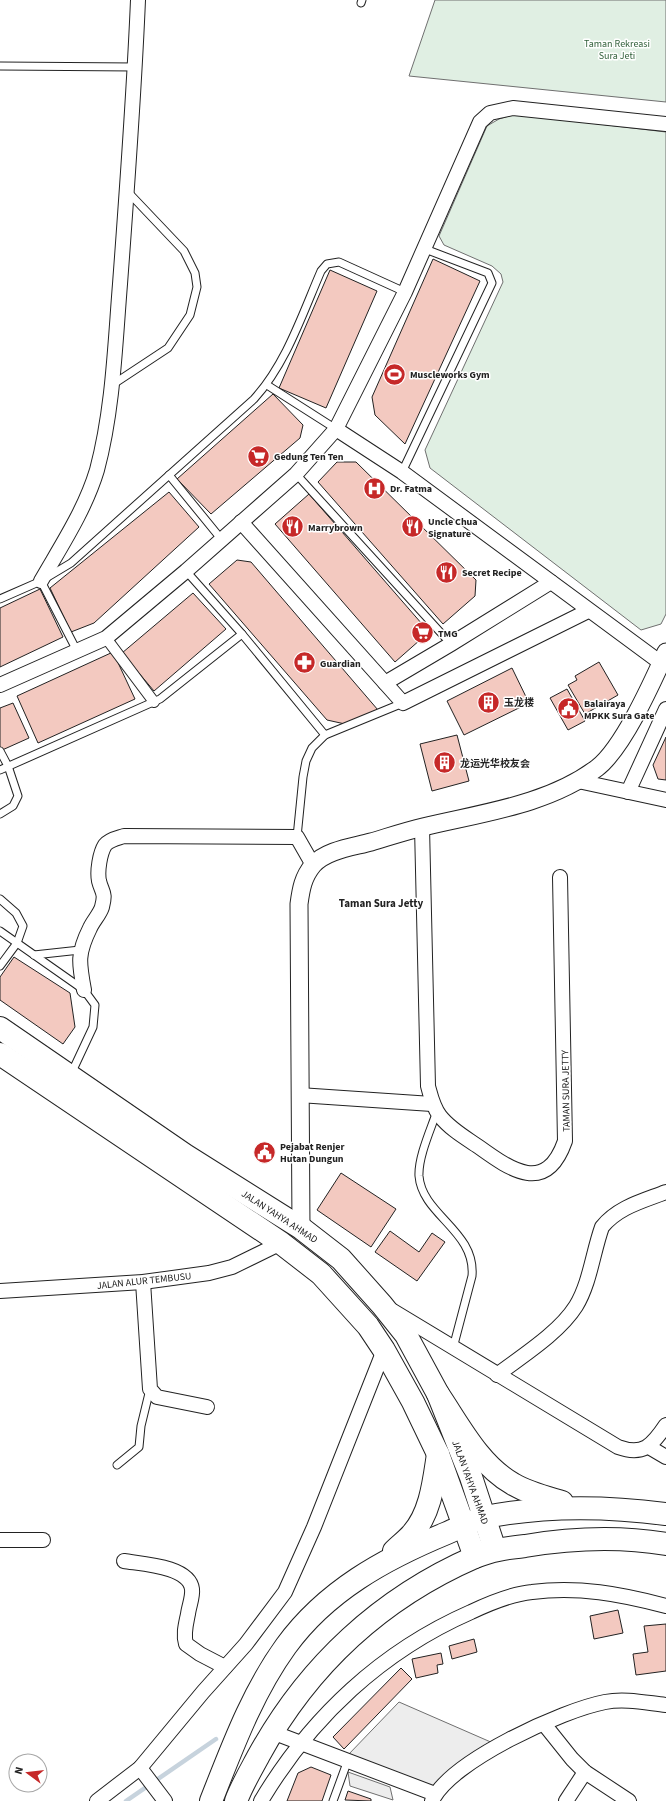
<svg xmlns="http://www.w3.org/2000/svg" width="666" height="1801" font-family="'Source Sans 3','Noto Sans SC',sans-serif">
<rect width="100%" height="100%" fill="#fff"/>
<!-- green -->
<g fill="#e0efe3" stroke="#6f6f6f">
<path d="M435 0H666V102L409 76Z"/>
<path d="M515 114 666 132V614L661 624 641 630 430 468 425 450 503 282 501 274 492 266 444 245 439 236 487 126 499 119Z"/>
</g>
<!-- parking -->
<g fill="#ededed" stroke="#6f6f6f">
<path d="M399 1702 493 1743 464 1759 445 1774 433 1788 348 1755Z"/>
<path d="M348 1772 390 1787 393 1800 350 1786Z"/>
</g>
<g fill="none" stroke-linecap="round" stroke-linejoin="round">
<!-- stream -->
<path stroke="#c7d3dd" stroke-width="4.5" d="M126 1801 216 1739"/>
</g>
<!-- building -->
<g fill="#f3c9c0" stroke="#222">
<path d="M433 259 480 281 405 444 375 415 372 397Z"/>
<path d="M330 270 377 291 326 408 279 388Z"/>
<path d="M273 394 303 425 300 438 211 514 177 479Z"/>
<path d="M337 462H356L476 580 475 596 443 624 318 482Z"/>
<path d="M169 492 199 527 94 623 71 632 50 588Z"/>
<path d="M309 494 429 632 395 662 275 524Z"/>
<path d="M237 560 251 562 378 710 345 724 327 720 209 584Z"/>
<path d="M40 589 63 637 0 667V608Z"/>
<path d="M193 593 226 629 154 691 122 653Z"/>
<path d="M113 652 135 699 38 743 17 696Z"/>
<path d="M599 662 618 695 585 714 568 685 577 680 575 676Z"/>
<path d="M512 668 529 703 464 735 447 701Z"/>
<path d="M567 689 585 721 568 730 550 698Z"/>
<path d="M13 703 29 738 0 751V708Z"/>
<path d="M457 735 469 781 432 791 420 744Z"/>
<path d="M666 737V780L658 779 653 765Z"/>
<path d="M14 957 70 993 75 1027 63 1044 0 1000V977Z"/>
<path d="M341 1173 396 1209 371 1247 317 1210Z"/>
<path d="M390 1231 419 1252 432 1233 445 1242 417 1281 375 1252Z"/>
<path d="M618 1610 623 1633 594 1639 590 1616Z"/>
<path d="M666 1624V1671L636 1675 633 1654 648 1652 644 1626Z"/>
<path d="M474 1639 477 1652 452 1659 449 1646Z"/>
<path d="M441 1653 443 1664 437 1665 438 1673 416 1678 412 1659Z"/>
<path d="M401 1668 412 1679 344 1749 333 1737Z"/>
<path d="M311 1767 331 1775 322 1801H287L298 1773Z"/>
<path d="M348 1791 371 1799V1801L345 1800Z"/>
</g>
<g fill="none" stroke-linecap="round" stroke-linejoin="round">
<defs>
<g id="service">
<path d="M361 3 362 0"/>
<path d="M0 66 135 67"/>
<path d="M112 385 168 348 190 315 197 287 195 273 184 251 127 191"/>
<path d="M267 385 336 429"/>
<path d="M402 472 492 283 488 273 425 249"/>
<path d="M296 474 451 644"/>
<path d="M169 475 222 540"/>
<path d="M186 571 242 634 325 735"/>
<path d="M41 581 77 651"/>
<path d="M0 599 41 581 71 563 254 399C286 364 302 315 321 271L327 264 339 262 405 292"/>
<path d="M0 751 8 766 18 796 13 806 0 814"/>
<path d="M0 770 160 699 242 634"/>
<path d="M297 837 303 777 306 761 312 748 325 735 403 703"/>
<path d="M0 899 16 913 23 926 17 943 0 966"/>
<path d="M0 931 84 990 95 1005 93 1027 71 1074"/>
<path d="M34 955 80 950"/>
<path d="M437 1111C431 1129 418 1157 419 1176 422 1215 476 1231 472 1276L453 1348"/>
<path d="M117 1465 139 1447 141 1426 150 1389"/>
<path d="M333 1801 348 1760"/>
</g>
<path id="pedestrian" d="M106 638 154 702"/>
<g id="minor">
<path d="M336 429 402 472 661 663"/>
<path d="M241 522 403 703 588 611"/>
<path d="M41 581C61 546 85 510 97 470 113 410 115 346 120 284 127 190 134 95 138 0"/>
<path d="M385 683 451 644 551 582"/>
<path d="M0 685 106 638 186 571 296 474 336 429 405 292 480 122 490 113 513 108 666 124"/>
<path d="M578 781 666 800"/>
<path d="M628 792 666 709"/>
<path d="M422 827 428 1086C431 1097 433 1107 440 1116 450 1129 466 1138 479 1147 511 1170 546 1195 565 1141L560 877"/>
<path d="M84 990C79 963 77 954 90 928 93 921 100 914 102 907 106 892 102 893 99 881 97 871 100 853 105 845 110 839 118 838 124 836L297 837 313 865"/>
<path d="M299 1095 432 1104"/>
<path d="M143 1282 150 1389 157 1397 207 1407"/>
<path d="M0 1291 143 1282 209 1273 232 1267 281 1243"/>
<path d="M393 1311 618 1447C643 1456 652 1446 666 1425"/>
<path d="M497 1375C522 1356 559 1333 576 1306 590 1283 593 1252 602 1227 618 1207 643 1201 666 1192"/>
<path d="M649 1447 666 1457"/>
<path d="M0 1540H43"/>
<path d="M124 1561C142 1564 189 1566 192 1589 193 1597 189 1606 188 1614 186 1624 183 1634 186 1644L200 1654 225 1667"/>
<path d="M544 1724 572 1759 585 1772 629 1801"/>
<path d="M272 1732 435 1794"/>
<path d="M140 1768 165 1801"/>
<path d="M97 1801 140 1768 203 1692 246 1644 285 1592 314 1527 384 1350"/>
<path d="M261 1801C311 1717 382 1651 471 1612 490 1603 511 1594 532 1592 578 1586 621 1594 666 1606"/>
<path d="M432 1801C450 1761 563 1710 605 1702 625 1698 647 1703 666 1705"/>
<path d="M566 1801 585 1772"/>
</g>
<path id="tertiary" d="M301 1228 299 904C301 889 303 877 313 865 326 850 353 847 371 842 388 837 406 831 423 827 481 813 548 805 597 768 623 748 652 683 666 652"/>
<g id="primary">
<path d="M0 1028 185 1155 301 1228 341 1259 382 1305 406 1335 438 1394 471 1477 495 1550"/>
<path d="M0 1054 281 1243 321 1274 368 1326 384 1350 413 1402 438 1454 475 1557"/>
</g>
<g id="trunk">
<path d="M438 1394C459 1425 479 1465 513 1484 528 1493 545 1497 562 1502"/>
<path d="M394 1551C400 1545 407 1540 412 1534 431 1513 434 1480 438 1454"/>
<path d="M211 1801C232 1748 252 1693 286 1646 326 1591 384 1559 447 1533 459 1528 473 1520 486 1517 546 1505 605 1506 666 1514"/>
<path d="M236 1801C242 1785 251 1770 259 1755 308 1666 381 1598 475 1557 491 1550 508 1548 525 1546 573 1538 618 1536 666 1544"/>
</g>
</defs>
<!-- service casing -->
<use href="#service" stroke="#222" stroke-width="9"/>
<!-- pedestrian casing -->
<use href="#pedestrian" stroke="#222" stroke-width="12"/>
<!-- minor casing -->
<use href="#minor" stroke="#222" stroke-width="16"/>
<!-- tertiary casing -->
<use href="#tertiary" stroke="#222" stroke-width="19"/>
<!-- primary casing -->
<use href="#primary" stroke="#222" stroke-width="24"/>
<!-- trunk casing -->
<use href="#trunk" stroke="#222" stroke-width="24"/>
<!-- service -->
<use href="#service" stroke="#fff" stroke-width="7"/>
<!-- pedestrian -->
<use href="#pedestrian" stroke="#fff" stroke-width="10"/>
<!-- minor -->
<use href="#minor" stroke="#fff" stroke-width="14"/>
<!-- tertiary -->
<use href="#tertiary" stroke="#fff" stroke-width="17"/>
<!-- primary -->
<use href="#primary" stroke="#fff" stroke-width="22"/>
<!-- trunk -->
<use href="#trunk" stroke="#fff" stroke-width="22"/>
</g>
<!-- icons -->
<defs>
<symbol id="stadium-disc" viewBox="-11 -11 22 22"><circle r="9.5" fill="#c62828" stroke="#fff"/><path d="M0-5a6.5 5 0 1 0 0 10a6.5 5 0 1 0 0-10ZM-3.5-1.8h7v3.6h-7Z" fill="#fff"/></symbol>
<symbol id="supermarket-disc" viewBox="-11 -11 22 22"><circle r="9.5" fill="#c62828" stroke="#fff"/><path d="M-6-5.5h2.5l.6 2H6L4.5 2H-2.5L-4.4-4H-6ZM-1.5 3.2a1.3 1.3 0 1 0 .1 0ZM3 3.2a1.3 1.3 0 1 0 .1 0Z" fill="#fff"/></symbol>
<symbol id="hospital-disc" viewBox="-11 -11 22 22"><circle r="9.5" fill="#c62828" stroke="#fff"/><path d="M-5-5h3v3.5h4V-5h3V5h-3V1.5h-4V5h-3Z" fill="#fff"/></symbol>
<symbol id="restaurant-disc" viewBox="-11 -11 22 22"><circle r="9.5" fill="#c62828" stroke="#fff"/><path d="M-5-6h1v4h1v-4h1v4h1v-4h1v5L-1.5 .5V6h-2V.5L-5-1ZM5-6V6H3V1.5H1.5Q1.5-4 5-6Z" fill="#fff"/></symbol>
<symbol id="pharmacy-disc" viewBox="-11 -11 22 22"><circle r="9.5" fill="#c62828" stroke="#fff"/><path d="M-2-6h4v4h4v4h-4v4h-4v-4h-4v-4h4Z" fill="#fff"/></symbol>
<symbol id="building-disc" viewBox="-11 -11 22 22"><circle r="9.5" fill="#c62828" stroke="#fff"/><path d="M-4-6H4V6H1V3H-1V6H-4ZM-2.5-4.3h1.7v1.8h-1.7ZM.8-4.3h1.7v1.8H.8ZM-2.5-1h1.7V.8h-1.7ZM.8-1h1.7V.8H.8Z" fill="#fff"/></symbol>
<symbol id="civic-disc" viewBox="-11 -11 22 22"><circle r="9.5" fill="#c62828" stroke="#fff"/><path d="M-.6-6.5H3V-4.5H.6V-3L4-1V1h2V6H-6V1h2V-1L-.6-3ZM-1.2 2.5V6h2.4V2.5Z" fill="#fff"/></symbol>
</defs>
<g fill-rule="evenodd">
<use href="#stadium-disc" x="382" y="362" width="25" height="25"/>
<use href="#supermarket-disc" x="246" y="444" width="25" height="25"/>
<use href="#hospital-disc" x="362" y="476" width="25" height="25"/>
<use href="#restaurant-disc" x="280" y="514" width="25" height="25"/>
<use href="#restaurant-disc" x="400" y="514" width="25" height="25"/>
<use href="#restaurant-disc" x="434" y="560" width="25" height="25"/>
<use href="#supermarket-disc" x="410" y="620" width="25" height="25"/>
<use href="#pharmacy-disc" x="292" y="650" width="25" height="25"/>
<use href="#building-disc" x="476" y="690" width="25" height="25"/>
<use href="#civic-disc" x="556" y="696" width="25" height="25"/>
<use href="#building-disc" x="432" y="750" width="25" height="25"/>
<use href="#civic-disc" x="252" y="1140" width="25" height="25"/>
</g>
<g text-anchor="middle" stroke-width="3" stroke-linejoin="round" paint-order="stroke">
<!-- park labels -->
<g font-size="10" fill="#2f5e38" stroke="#fff">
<text x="617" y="47">Taman Rekreasi<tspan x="617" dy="12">Sura Jeti</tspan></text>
</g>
<!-- poi labels -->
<g font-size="10" font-weight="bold" fill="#222" stroke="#fff" text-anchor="start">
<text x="410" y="378">Muscleworks Gym</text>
<text x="274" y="460">Gedung Ten Ten</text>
<text x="390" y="492">Dr. Fatma</text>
<text x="428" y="525">Uncle Chua<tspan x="428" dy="12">Signature</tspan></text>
<text x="308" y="531">Marrybrown</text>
<text x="462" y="576">Secret Recipe</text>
<text x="438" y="637">TMG</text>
<text x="320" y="667">Guardian</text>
<text x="504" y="706">玉龙楼</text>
<text x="584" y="707">Balairaya<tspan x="584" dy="12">MPKK Sura Gate</tspan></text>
<text x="460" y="767">龙运光华校友会</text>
<text x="280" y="1150">Pejabat Renjer<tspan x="280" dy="12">Hutan Dungun</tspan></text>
</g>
<!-- street labels -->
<g font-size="10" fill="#222" stroke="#fff">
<text transform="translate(565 1091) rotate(-91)" y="4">TAMAN SURA JETTY</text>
<text transform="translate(280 1216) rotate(33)" y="4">JALAN YAHYA AHMAD</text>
<text transform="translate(144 1280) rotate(-6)" y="4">JALAN ALUR TEMBUSU</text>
<text transform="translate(471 1482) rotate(70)" y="4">JALAN YAHYA AHMAD</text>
</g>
<!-- neighbourhood labels -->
<g font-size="11" font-weight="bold" fill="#222" stroke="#fff">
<text x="381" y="907">Taman Sura Jetty</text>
</g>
</g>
<!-- north arrow -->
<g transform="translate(28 1773) rotate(285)"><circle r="19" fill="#ffffff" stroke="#a7a7a7"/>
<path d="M0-3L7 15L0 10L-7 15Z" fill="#c62828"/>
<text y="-6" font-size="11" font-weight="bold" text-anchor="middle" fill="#222222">N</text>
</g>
</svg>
